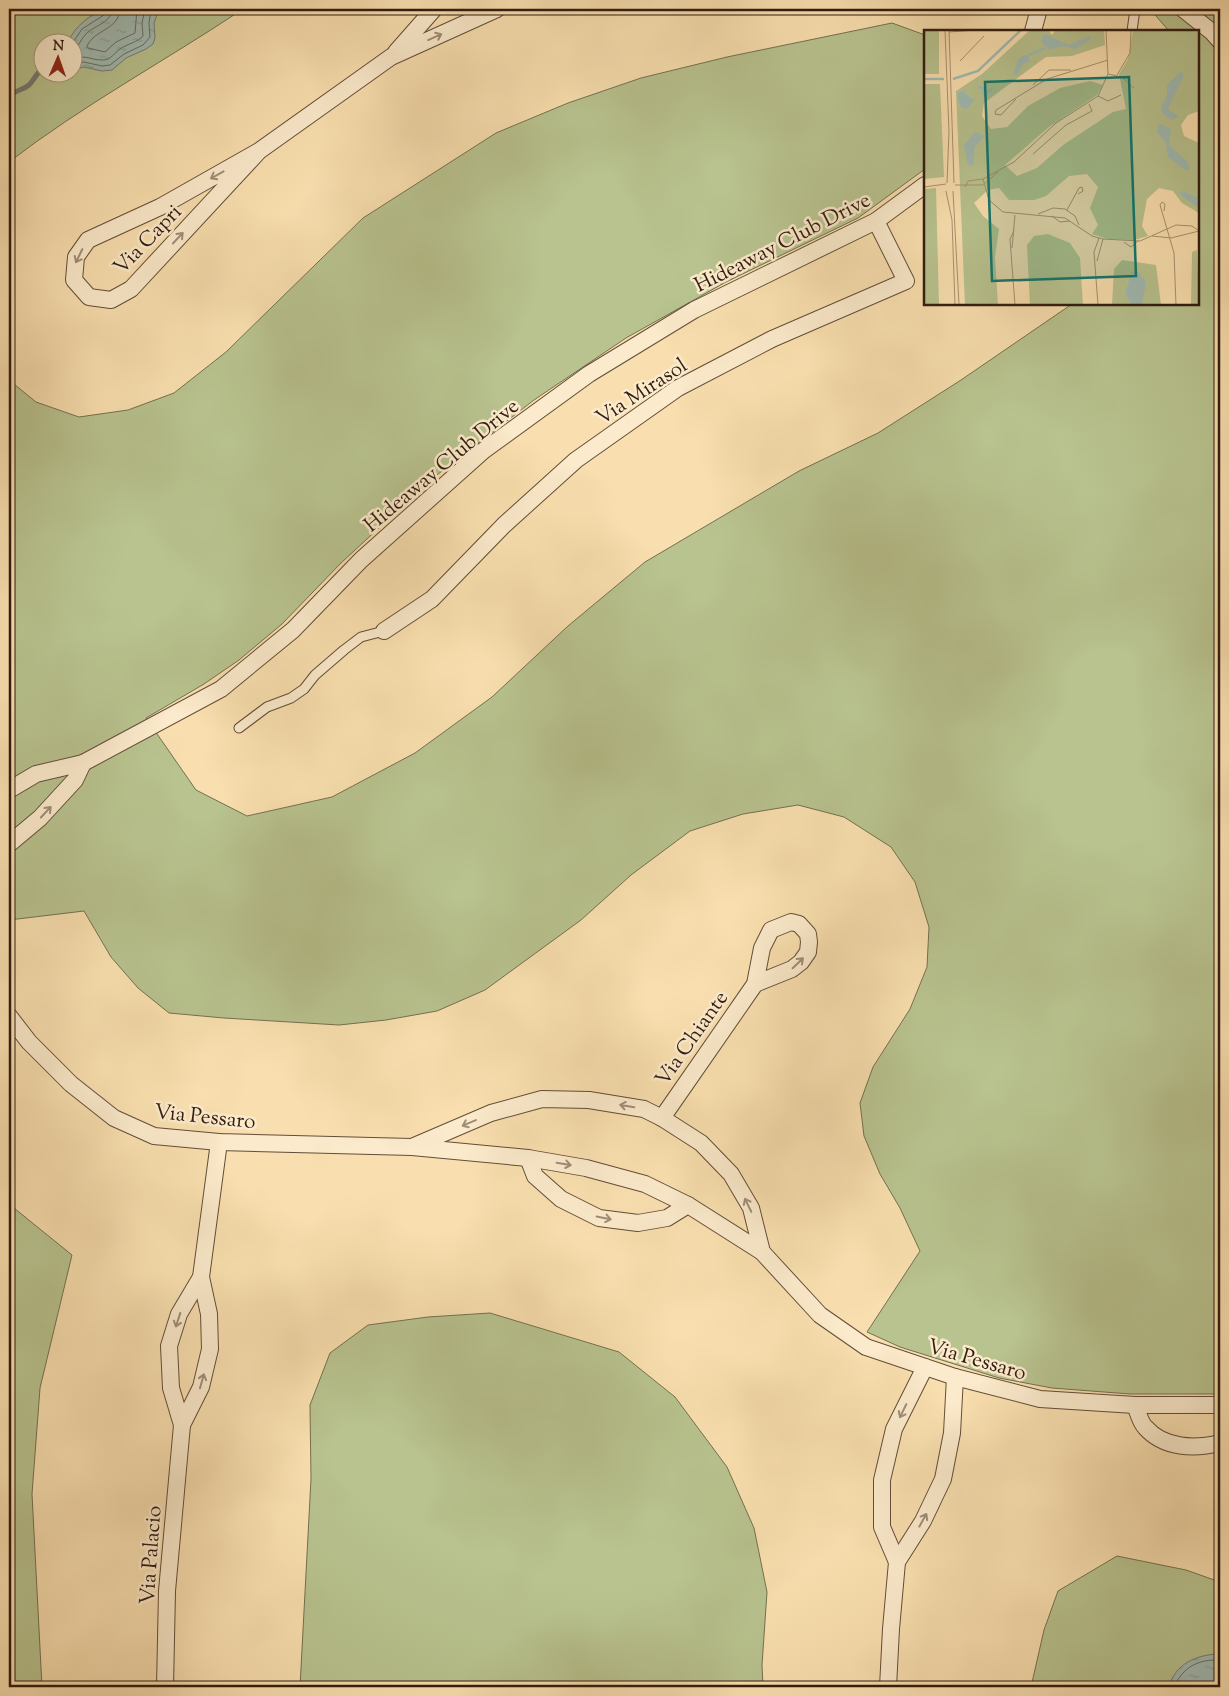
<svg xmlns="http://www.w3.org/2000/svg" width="1229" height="1696" font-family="'Sorts Mill Goudy',serif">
<defs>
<pattern id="water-ripples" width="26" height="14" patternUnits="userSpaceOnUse" patternTransform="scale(1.25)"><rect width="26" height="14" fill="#a0bbb3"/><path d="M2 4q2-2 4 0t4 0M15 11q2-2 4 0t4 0" fill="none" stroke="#8aa099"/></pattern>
</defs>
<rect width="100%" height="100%" fill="#f9dfaf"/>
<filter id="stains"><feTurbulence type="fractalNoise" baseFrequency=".004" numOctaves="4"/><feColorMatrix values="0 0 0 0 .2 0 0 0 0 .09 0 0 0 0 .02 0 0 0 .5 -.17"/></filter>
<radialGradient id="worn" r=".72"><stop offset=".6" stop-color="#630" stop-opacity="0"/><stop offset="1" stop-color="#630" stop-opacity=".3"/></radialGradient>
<!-- grass -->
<g fill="#b8c38f" stroke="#747050" fill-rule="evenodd">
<path d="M9 9H243C165 61 83 105 9 162ZM42 42H72V72H42Z"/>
<path d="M1150 9H1220V1394H1130L1052 1388 999 1378 900 1347 867 1332 920 1251 900 1208 880 1174 864 1136 860 1103 873 1067 910 1009 927 967 929 927 915 882 891 847 844 817 798 805 743 814 690 831 631 875 581 920 485 990 437 1011 386 1020 339 1025 224 1018 169 1013 138 988 111 957 84 911 9 920V380L36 402 79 417 128 410 174 393 226 352 363 218 496 133 568 103 641 78 727 57 892 23 925 35V169L858 218 726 282 626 338 534 400 433 478 341 563 282 624 239 660 204 684 146 718 196 790 247 816 332 797 415 753 492 697 568 626 645 562 799 471 878 433 961 380 1072 304H1198V31H1169Z"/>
<path d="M9 1204 72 1255 40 1388 32 1494 42 1687H9Z"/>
<path d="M490 1313 619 1352 675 1397 727 1467 754 1528 767 1592 762 1665 763 1687H300L311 1479 310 1405 330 1353 368 1325 428 1317Z"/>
<path d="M1117 1556 1186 1570 1220 1582V1687H1031L1044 1630 1058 1591Z"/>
</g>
<!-- water -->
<g fill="url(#water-ripples)" stroke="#747b72">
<path d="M107 9H154L158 12 154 23 155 38 153 44 146 49 126 58 112 70 102 71 84 67 73 70 72 42H68C76 25 89 15 107 9Z"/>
<path d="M1218 1654 1220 1655V1687H1169C1175 1664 1196 1655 1218 1654Z"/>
</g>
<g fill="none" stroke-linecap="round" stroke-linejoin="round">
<!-- shore -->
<g stroke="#686c62" stroke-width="1">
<path d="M120 9C119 30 95 29 87 46L88 48 105 52 116 42 135 33 137 9"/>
<path d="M72 44 82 29 104 15 106 9"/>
<path d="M72 52C79 47 81 38 87 33 96 25 112 22 112 9"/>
<path d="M72 58C89 55 90 60 103 60 111 60 114 53 120 49 127 44 138 42 143 36L142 23 145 9"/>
<path d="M72 65 84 62 102 66 110 65 124 54 143 45 150 37 149 23 151 9"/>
<path d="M1174 1687C1183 1667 1198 1659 1220 1660"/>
</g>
<!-- stream -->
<path stroke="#747b72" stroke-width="5" d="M9 98C13 90 22 91 29 85 34 80 36 74 42 69"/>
<defs>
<g id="lane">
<path d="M1132 31 1135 9"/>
<path d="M239 728 267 707 291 698 304 689 315 675 344 650 361 637 384 631"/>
</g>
<g id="street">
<path d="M1183 9 1212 32 1220 41"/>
<path d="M1033 31 1039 9"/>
<path d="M396 52 434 9"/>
<path d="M259 151 131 289 111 300 89 297 74 280 76 257 88 240 160 207 259 151 391 57 497 9"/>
<path d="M384 631 432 599 504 525 576 460 678 388 772 339 906 281 876 221"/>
<path d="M9 790 36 774 83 763 221 689 293 630 361 560 483 451 589 374 694 310 876 221 925 185"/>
<path d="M9 844 40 818 75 780 83 763"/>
<path d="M9 1016 29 1042 71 1084 114 1118 154 1136 219 1142 412 1147 528 1158 586 1168 645 1184 688 1205 762 1252 820 1315 866 1347 955 1377 1040 1399 1135 1405H1220"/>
<path d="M662 1118 755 984 762 948 771 930 791 922 799 924 808 934 809 942 808 952 801 962 792 969 755 984"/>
<path d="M414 1146 491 1113 542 1099 589 1100 644 1109 662 1118 701 1143 731 1174 751 1208 762 1252"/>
<path d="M528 1158 535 1176 561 1199 599 1218 638 1223 667 1218 688 1205"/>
<path d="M1135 1405C1138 1412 1140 1422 1145 1427 1164 1449 1195 1449 1220 1443"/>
<path d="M182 1425 171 1388 169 1346 179 1314 201 1277"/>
<path d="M897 1562 882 1527V1480L894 1429 925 1367"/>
<path d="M165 1687 167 1591 182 1425 201 1387 210 1349 209 1314 201 1277 219 1142"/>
<path d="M888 1687 891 1629 897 1562 923 1521 943 1479 952 1433 955 1377"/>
</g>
</defs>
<!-- lane casing -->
<use href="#lane" stroke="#634d38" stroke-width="11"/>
<!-- street casing -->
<use href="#street" stroke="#634d38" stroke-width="18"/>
<!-- lane -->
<use href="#lane" stroke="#fbeacb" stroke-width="9"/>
<!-- street -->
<use href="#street" stroke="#fbeacb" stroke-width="16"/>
</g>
<!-- one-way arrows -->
<defs><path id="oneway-shaft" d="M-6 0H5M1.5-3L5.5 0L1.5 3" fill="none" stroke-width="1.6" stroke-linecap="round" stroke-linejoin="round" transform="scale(1.25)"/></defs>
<g stroke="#a08d77">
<use href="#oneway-shaft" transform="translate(435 37) rotate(-24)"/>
<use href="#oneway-shaft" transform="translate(217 175) rotate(151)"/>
<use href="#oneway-shaft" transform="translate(178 238) rotate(-47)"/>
<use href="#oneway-shaft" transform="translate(79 256) rotate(116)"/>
<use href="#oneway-shaft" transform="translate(46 812) rotate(-47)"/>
<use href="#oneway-shaft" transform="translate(798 963) rotate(-44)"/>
<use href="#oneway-shaft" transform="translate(627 1106) rotate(-170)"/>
<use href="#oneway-shaft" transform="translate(469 1123) rotate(157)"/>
<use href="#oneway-shaft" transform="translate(564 1164) rotate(9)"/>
<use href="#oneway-shaft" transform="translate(748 1205) rotate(-116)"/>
<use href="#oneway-shaft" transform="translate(604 1218) rotate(11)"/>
<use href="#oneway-shaft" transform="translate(178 1320) rotate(108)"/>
<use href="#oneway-shaft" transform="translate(202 1381) rotate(-74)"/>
<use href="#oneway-shaft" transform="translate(903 1411) rotate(116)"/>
<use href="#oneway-shaft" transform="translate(923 1520) rotate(-61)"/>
</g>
<g text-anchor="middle" stroke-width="5" stroke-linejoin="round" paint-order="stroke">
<!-- street labels -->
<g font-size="21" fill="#311c10" stroke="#fbeacb">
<text transform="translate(147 239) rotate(-46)" y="7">Via Capri</text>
<text transform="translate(782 242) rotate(-27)" y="7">Hideaway Club Drive</text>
<text transform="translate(641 391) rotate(-33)" y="7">Via Mirasol</text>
<text transform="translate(441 465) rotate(-40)" y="7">Hideaway Club Drive</text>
<text transform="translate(691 1038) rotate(-55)" y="7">Via Chiante</text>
<text transform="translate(205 1116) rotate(6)" y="7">Via Pessaro</text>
<text transform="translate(977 1359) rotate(16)" y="7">Via Pessaro</text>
<text transform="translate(150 1555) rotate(-86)" y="7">Via Palacio</text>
</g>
</g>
<!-- overview -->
<g transform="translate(924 30)">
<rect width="275" height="275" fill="#f9dfaf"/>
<path d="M15 0V44H0V0ZM106 0H124L128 5 132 0H180L181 15 148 26 122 27 111 35 60 73 58 86 67 99 83 97 104 76 136 58 166 51 179 55 173 65 125 97 81 135 93 146 113 138 139 115 189 82 202 79 195 44 204 29 209 0H275V81L264 85 257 95 260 106 275 113V183L258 173 249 161 235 158 223 169 218 196 224 206 210 210 184 209 168 204 174 195 166 178 174 157 163 144 145 146 122 166 110 170H85L75 158 64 160 50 173 59 186 75 199 71 227 74 275H41L32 61 58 44ZM0 54H16L20 147 0 149ZM12 158 15 275H0V159ZM124 204 146 213 156 228 159 275H106L103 215 110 206ZM273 220 275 275H267L268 222ZM198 230 232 235 237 275H188L190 239Z" fill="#b8c38f"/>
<path d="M120 4 145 15 165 6 168 8 152 19 137 16 126 20 117 12ZM100 25H105V32L99 34 93 45H89L95 28ZM257 41 260 45 244 79 255 87 248 90 239 84 237 77 243 66V55ZM39 61 48 69 52 68 43 79 38 78 34 71V63ZM235 93 247 99 245 115 263 131 266 140H261L244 127 242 113 233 102ZM51 102 61 106 50 118V133L47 136 43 132 40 115ZM259 161 275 168V178L259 167 256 162ZM208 241 214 242 222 251 218 275H208L201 264Z" fill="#a0bbb3"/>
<path fill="none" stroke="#a0bbb3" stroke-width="2.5" d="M105 25 121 18M0 49H20M29 49 54 41 97 0M54 57 59 58 60 65 68 59"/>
<path fill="none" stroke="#a9916f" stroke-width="1" d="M21 0 25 102 23 153M25 0 30 153M25 2 52 0M36 31 60 6M184 44 198 47 210 58M193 45 206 23 207 0M109 55 125 40H147M174 66 184 71 197 65M92 69 77 85 71 84 72 80 123 49 184 30M109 124 142 95 168 81 165 74M59 149 65 170 79 182 141 188 168 206 179 209 216 211 252 195 268 196 275 201M31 155H59L74 142M0 157 22 154M41 157 44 151 59 149 90 132 132 93 174 66 184 44 182 0M22 161 28 190 31 275M29 161 35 275M143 180 155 158 158 157 159 161 154 164M240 181 241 174 238 172 236 175 250 223 252 275M114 184 129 178 141 179 151 186 155 195M128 186 136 192 146 191M90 201 86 209 91 275M228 206 247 208 275 201M200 212 207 217 214 211M88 218 91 185M173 231 179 209M174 275 170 222 175 208"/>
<path fill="#0f766e" fill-opacity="0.15" stroke="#0f766e" stroke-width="2.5" d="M205 47 212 246 68 251 61 52Z"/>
<rect width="275" height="275" fill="none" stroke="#311c10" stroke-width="2.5"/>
</g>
<!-- margin -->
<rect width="1229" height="1696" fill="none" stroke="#f9dfaf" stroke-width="30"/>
<rect x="10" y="10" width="1209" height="1676" fill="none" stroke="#311c10" stroke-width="2.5"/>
<rect x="15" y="15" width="1199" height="1666" fill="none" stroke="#311c10"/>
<!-- north arrow -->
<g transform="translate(58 58) rotate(2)"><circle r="24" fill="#fbeacb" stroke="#aa9880"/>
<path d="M0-4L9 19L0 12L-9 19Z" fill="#8f2418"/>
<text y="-8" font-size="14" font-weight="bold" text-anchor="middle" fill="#311c10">N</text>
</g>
<rect width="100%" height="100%" filter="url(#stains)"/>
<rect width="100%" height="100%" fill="url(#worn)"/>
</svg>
